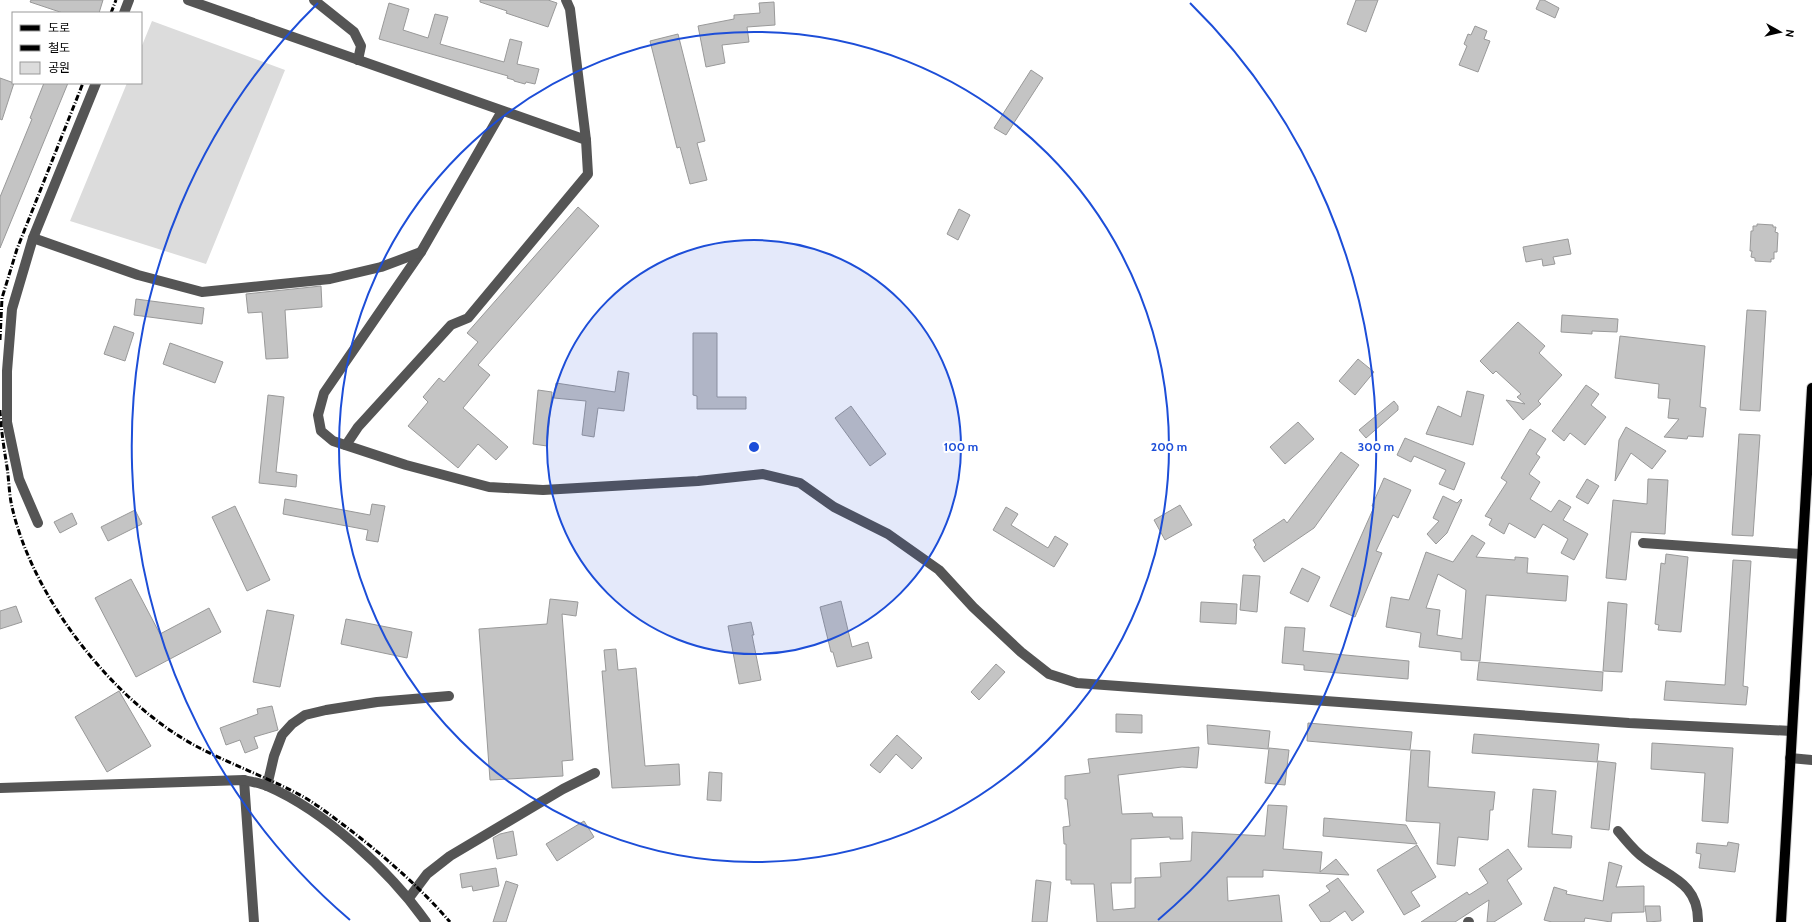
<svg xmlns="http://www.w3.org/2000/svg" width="1812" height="922" font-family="Cabin,'Noto Sans KR',sans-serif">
<rect width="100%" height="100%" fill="#fff"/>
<!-- green -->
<path fill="#dcdcdc" d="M152 21 285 70 206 264 70 221 127 83H141V48Z"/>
<!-- building -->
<g fill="#c4c4c4" stroke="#999" fill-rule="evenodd">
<path d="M31 0H103L99 13H63L30 2Z"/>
<path d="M480 0H548L557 3 548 27 506 13 507 11 480 2Z"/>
<path d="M1356 0H1378L1366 32 1347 24Z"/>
<path d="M1540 0H1544L1559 8 1555 18 1536 9Z"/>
<path d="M774 2 775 25 747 27 749 42 722 45 725 63 706 67 698 26 734 19V15L760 13 759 3Z"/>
<path d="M389 3 409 9 403 30 428 38 435 14 448 17 440 44 504 62 510 39 522 42 517 64 539 69 535 84 526 82 525 84 514 81V80L507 78 508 76 379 39Z"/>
<path d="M1475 26 1487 31 1484 39 1490 41 1478 72 1459 65 1467 46 1464 44 1468 34 1471 35Z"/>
<path d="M678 34 705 141 697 143 707 180 690 184 680 147 677 148 650 41Z"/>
<path d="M1031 70 1043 78 1006 135 994 128Z"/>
<path d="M0 78 14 83 2 120 0 119Z"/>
<path d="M44 83H68L0 248V197L32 119 30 118Z"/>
<path d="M578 207 599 226 478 365 490 375 463 408 508 447 496 460 478 444 458 468 408 426 428 402 423 397 439 378 444 382 478 342 467 333Z"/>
<path d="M959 209 970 215 958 240 947 234Z"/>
<path d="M1757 224 1773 225V227H1776L1775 232 1778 233 1777 252H1774V259H1771V262L1755 261V258L1751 257 1752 251H1750L1751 231H1753V226H1757Z"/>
<path d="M1568 239 1571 254 1553 257 1555 264 1543 266 1542 259 1526 262 1523 247Z"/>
<path d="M321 286 322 307 285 310 288 358 266 359 262 312 248 313 246 294Z"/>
<path d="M136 299 204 308 202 324 134 315Z"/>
<path d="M1747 310 1766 311 1760 411 1740 410Z"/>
<path d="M1562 315 1618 319 1617 332 1592 331V334L1561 332Z"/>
<path d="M1518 322 1545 346 1539 353 1562 375 1538 401 1541 404 1523 420 1506 400 1525 404 1517 397 1521 394 1496 371 1493 374 1480 361Z"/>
<path d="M114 326 134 333 125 361 104 354Z"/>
<path d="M693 333H717V397H746V409H697V396L693 395Z"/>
<path d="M1620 336 1705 346 1700 407 1706 408 1703 437 1688 436 1687 439 1664 437 1679 419 1668 418 1670 399 1658 398 1659 384 1615 378Z"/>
<path d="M170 343 223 362 215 383 163 364Z"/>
<path d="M1358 359 1374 372 1355 395 1339 381Z"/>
<path d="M618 371 629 373 624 411 598 408 594 437 582 435 586 401 554 398 556 383 615 392Z"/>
<path d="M1586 385 1599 394 1591 405 1606 417 1585 445 1570 433 1564 441 1552 431Z"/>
<path d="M538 390 552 392 547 446 533 444Z"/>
<path d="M1467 391 1484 395 1473 445 1426 434 1438 406 1461 417Z"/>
<path d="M268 395 284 397 276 472 297 475 296 487 259 483Z"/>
<path d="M1394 401 1398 406V410L1366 438 1359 430Z"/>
<path d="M851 406 886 454 870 466 835 418Z"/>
<path d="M1298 422 1314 439 1285 464 1270 447Z"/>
<path d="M1626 427 1666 451 1652 469 1631 453 1615 481 1619 440Z"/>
<path d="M1530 429 1546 439 1536 454 1540 457 1529 474 1540 482 1530 499 1551 512 1559 500 1571 507 1563 520 1588 534 1574 560 1561 553 1568 539 1543 524 1535 538 1509 523 1504 534 1489 525 1492 519 1485 516 1507 482 1501 478Z"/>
<path d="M1739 434 1760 435 1753 536 1732 535Z"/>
<path d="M1405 438 1465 463 1454 490 1439 484 1446 470 1414 456 1411 462 1397 455Z"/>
<path d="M1341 452 1359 465 1314 528 1264 562 1254 547 1256 545 1253 540 1284 519 1287 523Z"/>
<path d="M1384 478 1411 490 1398 518 1393 515 1376 551 1382 553 1355 617 1330 606 1374 507 1372 506Z"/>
<path d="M1587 479 1599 486 1588 504 1576 497Z"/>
<path d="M1648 479 1668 480 1665 534 1631 532 1626 580 1606 578 1613 500 1647 504Z"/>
<path d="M1443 496 1457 503 1461 499 1462 500 1447 533 1436 544 1427 534 1439 521 1433 518Z"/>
<path d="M285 499 370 515 372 504 385 506 378 542 366 540 368 530 283 514Z"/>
<path d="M1180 505 1192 525 1165 540 1154 520Z"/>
<path d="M235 506 270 580 247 591 212 517Z"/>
<path d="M1006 507 1018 514 1011 525 1048 548 1055 536 1068 544 1054 567 993 530Z"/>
<path d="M135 510 142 524 108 541 101 527Z"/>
<path d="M72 513 77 524 60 533 54 522Z"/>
<path d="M1472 535 1485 543 1476 557 1515 560V557L1528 558 1527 573 1568 576 1566 601 1486 595 1480 661 1461 660V652L1419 647 1421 633 1386 627 1391 597 1409 600 1426 552 1453 562ZM1438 574 1466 590 1462 639 1437 635 1440 610 1426 608Z"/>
<path d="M1666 554 1688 557 1681 632 1658 630 1659 625 1655 624 1661 563 1665 564Z"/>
<path d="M1733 560 1751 561 1743 686 1748 687 1746 705 1664 700 1666 681 1725 685Z"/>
<path d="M1302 568 1320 577 1308 602 1290 593Z"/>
<path d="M1243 575 1260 576 1257 612 1240 610Z"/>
<path d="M131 579 160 634 209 608 221 632 136 677 95 598Z"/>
<path d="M550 599 578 602 576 616 562 614 573 760 562 761 563 776 490 780 479 629 547 624Z"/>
<path d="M841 601 852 647 868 642 872 658 837 667 833 652H831L820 607Z"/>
<path d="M1201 602 1237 604 1236 624 1200 622Z"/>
<path d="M1608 602 1627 604 1622 672 1603 671Z"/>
<path d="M16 606 22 622 0 629V611Z"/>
<path d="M267 610 294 615 280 687 253 682Z"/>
<path d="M346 619 412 632 407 658 341 644Z"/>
<path d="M751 622 754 635H752L761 680 739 684 728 626Z"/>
<path d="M1285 627 1305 628 1303 651 1409 661 1408 679 1304 670V665L1282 663Z"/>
<path d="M616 649 618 670 636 668 645 766 679 764 680 785 612 788 602 671H606L604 650Z"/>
<path d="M1479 662 1603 672 1602 691 1477 680Z"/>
<path d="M996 664 1005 672 979 700 971 692Z"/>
<path d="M119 691 151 746 107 772 75 717Z"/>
<path d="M272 706 278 730 254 737 258 748 245 753 240 740 226 745 220 728 258 714 257 709Z"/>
<path d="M1116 714 1142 715V733L1116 732Z"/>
<path d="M1308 723 1412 732 1410 750 1307 741Z"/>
<path d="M1207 725 1270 731 1268 749 1208 744Z"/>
<path d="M1474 734 1599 744 1597 762 1472 753Z"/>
<path d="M897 735 922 758 912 769 896 754 880 773 870 765Z"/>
<path d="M1652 743 1733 748 1728 823 1702 821 1705 773 1651 769Z"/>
<path d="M1199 747 1197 768 1182 767 1118 775 1122 814 1152 813 1153 817H1182L1183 839H1170V837L1131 839V883H1111L1113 910 1135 908V878L1161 877 1160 863 1191 861 1192 832 1265 836 1268 805 1287 806 1283 849 1322 852 1320 872 1336 859 1349 875 1263 870V877H1227L1228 901 1279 895 1282 922H1097L1094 884H1071V880H1066V844H1064L1063 827 1070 826 1067 799H1065V776L1090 773 1088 759Z"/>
<path d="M1269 748 1289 750 1285 785 1265 783Z"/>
<path d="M1411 750 1430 751 1428 787 1495 792 1493 810H1490L1488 840 1458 837 1455 866 1437 864 1440 823 1406 821Z"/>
<path d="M1598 761 1616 763 1609 830 1591 828Z"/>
<path d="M709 772 722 773 721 801 707 800Z"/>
<path d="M1533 789 1556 791 1552 834 1572 836 1571 848 1528 847Z"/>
<path d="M1324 818 1406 825 1417 844 1323 836Z"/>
<path d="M584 821 594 837 557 861 546 844Z"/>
<path d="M513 831 517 855 497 859 493 838 500 834Z"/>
<path d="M1728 842 1739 844 1735 872 1699 868 1701 854 1696 853 1697 843 1727 846Z"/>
<path d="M1417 845 1436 877 1411 892 1420 906 1404 915 1377 870Z"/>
<path d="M1508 849 1522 869 1507 880 1522 904 1494 922H1487L1489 900 1455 922H1421L1467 892 1469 895 1488 883 1479 869Z"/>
<path d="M1609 862 1622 866 1616 887 1644 886V912L1612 913 1611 922 1585 918 1584 922H1552L1544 920 1554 887 1567 891 1566 894 1603 901Z"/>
<path d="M496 868 499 886 473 891 472 886 462 888 460 874Z"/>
<path d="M1338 878 1364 912 1352 921 1345 911 1329 922H1321L1309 905 1330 891 1326 886Z"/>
<path d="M1036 880 1051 882 1047 922H1032Z"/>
<path d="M506 881 518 885 506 922H493Z"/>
<path d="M1645 906H1660L1661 921 1647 922Z"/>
</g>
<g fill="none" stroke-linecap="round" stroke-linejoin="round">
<defs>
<path id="major" d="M1781 922 1812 388"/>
</defs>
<!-- major casing -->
<use href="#major" stroke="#dbdbdb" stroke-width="12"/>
<!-- minor -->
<g stroke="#555" stroke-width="10">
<path d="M188 0 586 140 588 174 468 318 451 325 358 427 346 445"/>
<path d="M314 0 354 32 361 46 358 60"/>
<path d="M566 0 570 9 586 140"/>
<path d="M124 13 129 0"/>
<path d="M502 111 421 252 324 393 318 415 321 431 333 441 406 465 489 487 543 490 698 481 763 474 800 483 834 507 888 534 939 570 973 607 1021 652 1049 674 1077 683 1629 723 1792 731"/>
<path d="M33 238 138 275 202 292 330 279 381 267 421 252"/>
<path d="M38 523 19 479 7 422V371L12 309 33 238 96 83"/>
<path d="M1643 543 1801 554"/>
<path d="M1790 758 1812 760"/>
<path d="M244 780 254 922"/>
<path d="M267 786 274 756 282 735 292 724 305 715 326 710 377 702 449 696"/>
<path d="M0 788 244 780C252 782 260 783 267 786 325 811 390 871 426 922"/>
<path d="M1618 831C1626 840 1634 851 1644 858 1669 877 1699 883 1698 922"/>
<path d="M409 898 427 874 450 856 563 789 595 773"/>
<path d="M1468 922H1469"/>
</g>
<!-- major -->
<use href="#major" stroke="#000" stroke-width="10"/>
<!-- rail -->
<g stroke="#000" stroke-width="3" stroke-dasharray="6 2 1 2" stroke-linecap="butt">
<path d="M111 13 116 0"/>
<path d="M0 340 2 298 17 249 83 83"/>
<path d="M0 410C1 430 4 448 7 467 9 480 9 494 12 507 33 598 112 700 194 745 229 764 267 777 302 796 318 805 334 818 349 829 385 857 420 887 450 922"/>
</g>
</g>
<!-- distance rings -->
<circle cx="754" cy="447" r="207" fill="#1d4ed8" fill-opacity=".12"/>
<g fill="none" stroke="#1d4ed8" stroke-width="2">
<circle cx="754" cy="447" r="207"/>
<circle cx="754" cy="447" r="415"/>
<path d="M350 920A622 622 0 0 1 318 3M1190 3A622 622 0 0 1 1158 920"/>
</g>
<circle cx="754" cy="447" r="6" fill="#1d4ed8" stroke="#fff" stroke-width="2"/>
<g font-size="12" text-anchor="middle" font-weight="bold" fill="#1d4ed8" stroke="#fff" stroke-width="4" stroke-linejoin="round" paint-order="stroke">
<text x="961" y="451">100 m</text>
<text x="1169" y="451">200 m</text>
<text x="1376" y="451">300 m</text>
</g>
<!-- legend -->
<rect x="12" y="12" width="130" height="72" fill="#ffffff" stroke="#999999"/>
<rect x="20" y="25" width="20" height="6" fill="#000000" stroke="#999999"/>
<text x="48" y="32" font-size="12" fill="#000000">도로</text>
<rect x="20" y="45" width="20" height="6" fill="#000000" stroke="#999999"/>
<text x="48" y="52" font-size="12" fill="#000000">철도</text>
<rect x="20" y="62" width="20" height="12" fill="#dcdcdc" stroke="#999999"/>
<text x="48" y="72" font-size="12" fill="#000000">공원</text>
<!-- north arrow -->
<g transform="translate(1780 32) rotate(98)" stroke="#ffffff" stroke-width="3" paint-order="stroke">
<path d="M0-3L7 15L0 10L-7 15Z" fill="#000000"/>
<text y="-6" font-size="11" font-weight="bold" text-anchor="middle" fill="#000000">N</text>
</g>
</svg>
